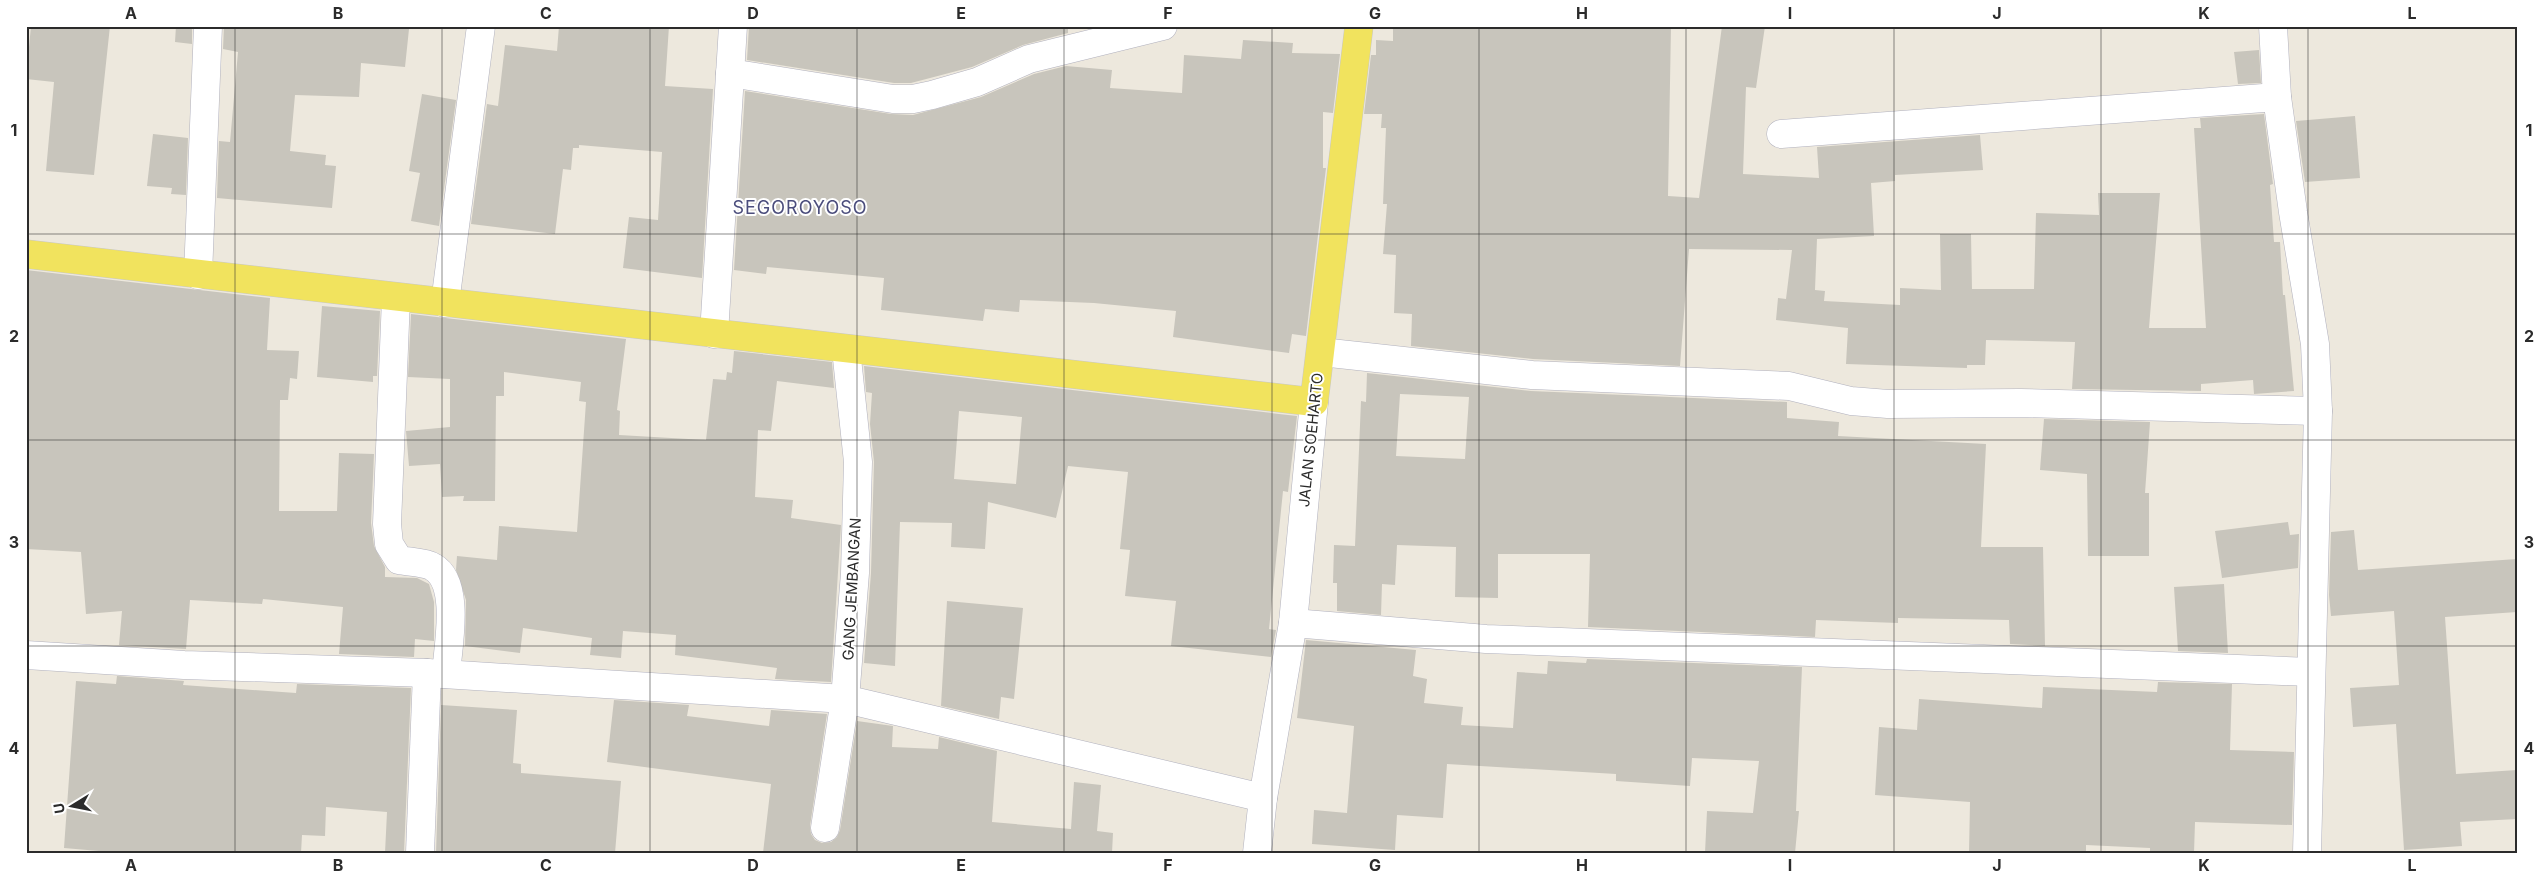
<svg xmlns="http://www.w3.org/2000/svg" width="2543" height="879" font-family="Inter,sans-serif">
<rect width="100%" height="100%" fill="#ede8dd"/>
<!-- building -->
<g fill="#c8c5bc" fill-rule="evenodd">
<path d="M31 26H110L94 175 46 171 54 82 26 79Z"/>
<path d="M176 26H192V44L175 42Z"/>
<path d="M224 26H395L409 29 405 67 361 63 359 97 295 95 290 151 326 155 325 165 336 166 332 208 217 198 219 141 230 142 238 52 223 49Z"/>
<path d="M559 26H669L665 86 713 89 702 278 623 268 629 217 658 220 662 152 579 145V148H573L571 170 563 169 555 234 471 224 487 104 498 106 505 45 557 51Z"/>
<path d="M749 26H1068V33L1023 45 972 67 911 83H894L747 60Z"/>
<path d="M1393 26H1671L1668 196 1699 198 1722 26H1765L1756 88 1746 87 1743 174 1819 178 1817 147 1980 135 1983 170 1895 175V181L1871 183 1874 236 1817 239 1815 290 1825 291 1824 301 1900 305V288L1941 290 1940 234H1971L1972 289H2034L2036 213 2099 215 2098 193H2160L2149 328H2206L2194 128H2201L2200 118 2264 114 2273 184 2270 185 2274 242H2280L2283 295H2285L2294 391 2254 394 2253 380 2201 384V391L2072 389 2075 342 1986 340 1985 365H1967V368L1846 364 1848 328 1776 320 1778 298 1786 299 1792 250 1689 249 1680 366 1533 359 1411 346 1412 314 1394 313 1396 255 1383 254 1387 204H1383L1386 128H1381L1382 114H1364L1371 55H1376V40L1393 41Z"/>
<path d="M1243 40 1293 43 1292 53 1340 54 1333 113 1323 112V168H1326L1306 336 1292 334 1289 353 1173 337 1176 311 1094 303 1020 300 1019 312 985 309 983 321 881 310 884 278 767 267 766 274 734 270 745 91 891 114 913 115 981 97 1034 74 1066 66 1112 70 1110 88 1182 93 1184 55 1241 59Z"/>
<path d="M2259 50 2261 83 2238 84 2234 52Z"/>
<path d="M422 94 456 100 439 226 411 221 420 173 409 171Z"/>
<path d="M2355 116 2360 178 2305 182 2296 121Z"/>
<path d="M153 134 188 138 186 195 171 194 172 188 147 186Z"/>
<path d="M26 270 270 298 267 350 299 351 297 379 290 378 288 400H280L279 511H337L339 453 374 454 371 523 374 546 385 567V577L417 578 429 584 434 602V641L415 639 414 657 339 654 343 607 263 599 262 604 190 600 186 649 119 645 122 611 86 614 81 552 26 549Z"/>
<path d="M322 306 380 311 377 376H373V382L317 377Z"/>
<path d="M411 314 626 339 617 410 620 411 619 435 706 440 713 379 726 380 727 372 732 373 734 351 832 362 834 388 777 381 771 431 758 430 755 497 793 500 791 518 841 525 831 682 775 679 777 668 675 655 676 635 623 631 621 658 590 655 592 638 523 628 520 653 465 646 466 600 456 570 457 556 497 560 499 526 577 532 586 402 579 401 581 382 504 372V396H496L495 501H463L464 496 442 497 440 464 409 466 406 431 450 427V379L408 377Z"/>
<path d="M864 366 1297 416 1288 492 1283 491 1269 629 1276 630 1271 657 1171 646 1176 601 1125 596 1130 550 1120 549 1128 472 1068 466 1056 518 988 502 985 549 951 547 952 523 900 522 895 666 864 663 871 573 874 462 870 424 872 393 866 392ZM959 411 1022 417 1016 484 954 479Z"/>
<path d="M1367 373 1531 391 1787 402V418L1839 422 1838 436 1986 444 1981 547H2043L2045 646 2010 644 2009 620 1898 618V623L1816 620 1815 637 1588 627 1590 554H1498V598L1455 597 1456 547 1397 545 1395 585 1382 584 1381 615 1337 611V583H1333L1334 545 1355 546 1361 401 1366 402ZM1400 394 1469 397 1465 459 1396 456Z"/>
<path d="M2044 419 2150 422 2145 493H2149V556H2088L2087 474 2040 470Z"/>
<path d="M2288 522 2290 535 2299 534 2298 568 2222 578 2215 531Z"/>
<path d="M2354 530 2358 570 2517 559V612L2445 617 2456 774 2517 770V819L2460 822 2462 846 2404 850 2396 724 2353 727 2350 688 2399 685 2394 611 2331 616 2329 595 2331 532Z"/>
<path d="M2224 584 2228 653 2178 651 2174 587Z"/>
<path d="M947 601 1023 608 1014 699 1001 697 999 719 941 706Z"/>
<path d="M1306 640 1416 650 1413 676 1427 679 1424 703 1463 707 1461 725 1513 728 1517 672 1547 674 1548 661 1586 663 1587 659 1802 667 1796 811H1799L1795 853H1705L1707 811 1753 813 1759 761 1692 758 1690 786 1616 781V774L1447 764 1443 818 1397 815 1395 850 1312 844 1314 810 1347 813 1354 726 1297 718Z"/>
<path d="M117 676 184 681 183 685 296 693 297 684 411 688 404 853H385L387 812 326 807 325 836 302 835 301 853H122L64 848 76 681 116 684Z"/>
<path d="M2158 682 2232 684 2230 750 2294 752 2292 825 2195 822 2194 853H2150V848L2086 845V853H1969L1970 802 1875 795 1879 727 1917 730 1919 699 2042 708 2043 687 2157 692Z"/>
<path d="M614 700 689 705 687 716 769 726 771 710 827 714 810 826 811 834 815 840 822 843 831 842 837 837 840 830 857 721 893 726 892 747 938 749 939 737 997 751 992 822 1071 829 1074 782 1101 785 1097 831 1113 833 1112 853H763L771 784 607 762Z"/>
<path d="M441 705 517 710 513 763 521 764V773L621 781 615 853H436Z"/>
</g>
<g fill="none" stroke-linecap="round" stroke-linejoin="round">
<defs>
<g id="minor">
<path d="M2273 26 2277 97 2293 212 2315 344 2318 411 2307 853"/>
<path d="M730 73 893 99H913L932 95 977 82 1029 59 1163 26"/>
<path d="M1781 134 2277 97"/>
<path d="M198 275 208 26"/>
<path d="M396 298 387 524 389 544 399 560C409 562 425 562 433 567 461 583 448 646 446 674"/>
<path d="M445 303 481 26"/>
<path d="M714 334 733 26"/>
<path d="M1321 352 1532 375 1789 386 1851 401 1888 404 2020 403 2318 411"/>
<path d="M1293 623 1486 639 2310 672"/>
<path d="M26 655 184 665 427 673 845 699 1263 798"/>
<path d="M825 828 845 699 855 573 858 462 846 349"/>
<path d="M420 853 427 673"/>
<path d="M1257 853 1263 798 1293 623 1314 402"/>
</g>
<path id="major" d="M26 254 1314 402 1359 26"/>
</defs>
<!-- minor casing -->
<use href="#minor" stroke="#b1b1be" stroke-width="29"/>
<!-- major casing -->
<use href="#major" stroke="#c8c8c8" stroke-width="29"/>
<!-- minor -->
<use href="#minor" stroke="#fff" stroke-width="28"/>
<!-- major -->
<use href="#major" stroke="#f1e35e" stroke-width="28"/>
</g>
<!-- grid -->
<path fill="none" stroke="#2b2b2b" stroke-width="1" stroke-opacity="0.55" d="M235 26V853M442 26V853M650 26V853M857 26V853M1064 26V853M1272 26V853M1479 26V853M1686 26V853M1894 26V853M2101 26V853M2308 26V853M26 234H2517M26 440H2517M26 646H2517"/>
<g text-anchor="middle" stroke-width="4" stroke-linejoin="round" paint-order="stroke">
<!-- street labels -->
<g font-size="15" fill="#2b2b2b" stroke="#fff">
<text transform="translate(1311 440) rotate(-84)" y="5">JALAN SOEHARTO</text>
<text transform="translate(852 589) rotate(-87)" y="5">GANG JEMBANGAN</text>
</g>
<!-- quarter labels -->
<g font-size="18" letter-spacing="1" fill="#4b4d7c" stroke="#fff">
<text x="800" y="214">SEGOROYOSO</text>
</g>
</g>
<!-- border -->
<rect width="2543" height="879" fill="none" stroke="#ffffff" stroke-width="55"/>
<!-- north arrow -->
<g transform="translate(72 806) rotate(260)" stroke="#ffffff" stroke-width="4" paint-order="stroke">
<path d="M0-4L9 19L0 12L-9 19Z" fill="#2b2b2b"/>
<text y="-8" font-size="14" font-weight="bold" text-anchor="middle" fill="#2b2b2b">U</text>
</g>
<rect x="28" y="28" width="2488" height="824" fill="none" stroke="#2b2b2b" stroke-width="2"/>
<g font-size="16" text-anchor="middle" font-weight="bold" fill="#2b2b2b">
<text x="131" y="19">A</text>
<text x="338" y="19">B</text>
<text x="546" y="19">C</text>
<text x="753" y="19">D</text>
<text x="961" y="19">E</text>
<text x="1168" y="19">F</text>
<text x="1375" y="19">G</text>
<text x="1582" y="19">H</text>
<text x="1790" y="19">I</text>
<text x="1997" y="19">J</text>
<text x="2204" y="19">K</text>
<text x="2412" y="19">L</text>
<text x="14" y="136">1</text>
<text x="2529" y="136">1</text>
<text x="14" y="342">2</text>
<text x="2529" y="342">2</text>
<text x="14" y="548">3</text>
<text x="2529" y="548">3</text>
<text x="14" y="754">4</text>
<text x="2529" y="754">4</text>
<text x="131" y="871">A</text>
<text x="338" y="871">B</text>
<text x="546" y="871">C</text>
<text x="753" y="871">D</text>
<text x="961" y="871">E</text>
<text x="1168" y="871">F</text>
<text x="1375" y="871">G</text>
<text x="1582" y="871">H</text>
<text x="1790" y="871">I</text>
<text x="1997" y="871">J</text>
<text x="2204" y="871">K</text>
<text x="2412" y="871">L</text>
</g>
</svg>
